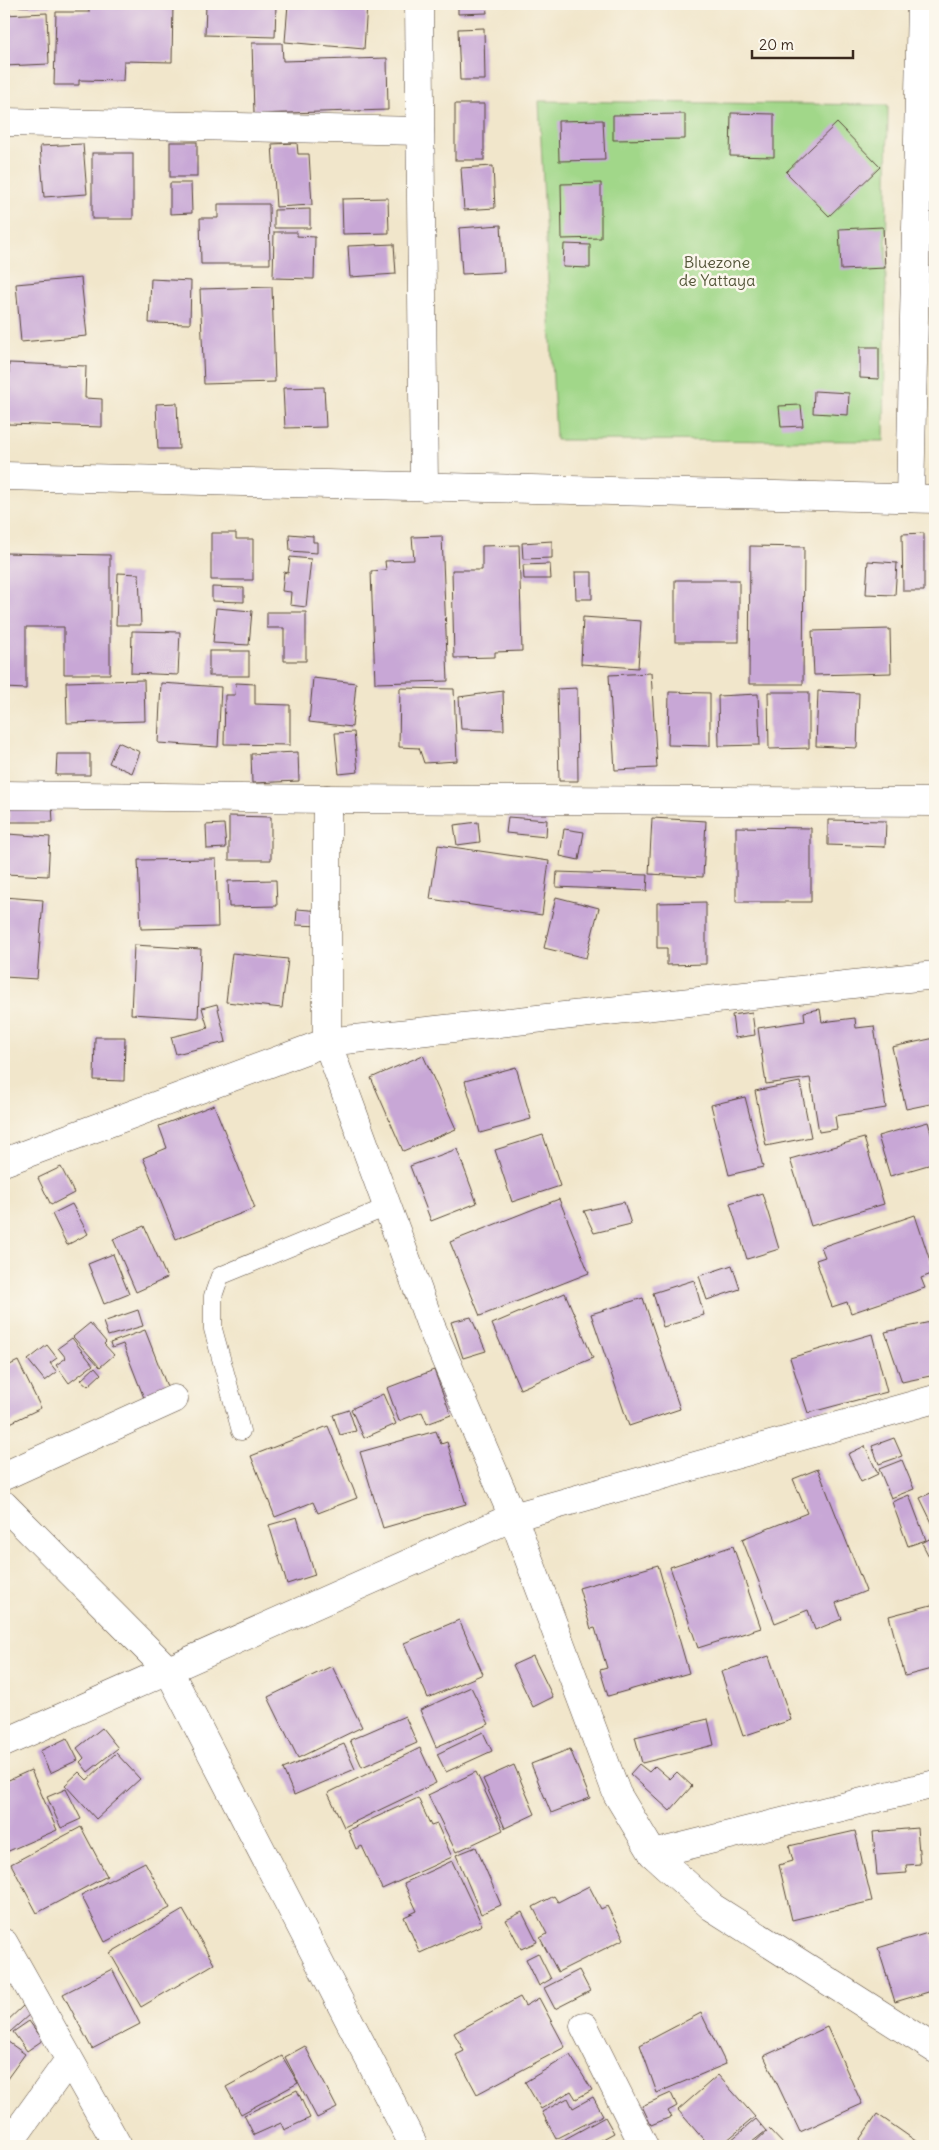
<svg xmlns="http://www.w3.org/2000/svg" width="939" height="2150" font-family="Delius,sans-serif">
<rect width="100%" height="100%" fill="#fbf7ec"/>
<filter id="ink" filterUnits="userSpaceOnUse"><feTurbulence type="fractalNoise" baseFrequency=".02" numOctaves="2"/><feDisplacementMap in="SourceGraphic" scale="10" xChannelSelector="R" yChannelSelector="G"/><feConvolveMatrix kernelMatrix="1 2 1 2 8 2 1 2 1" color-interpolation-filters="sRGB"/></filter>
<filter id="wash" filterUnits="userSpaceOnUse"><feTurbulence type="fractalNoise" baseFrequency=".0096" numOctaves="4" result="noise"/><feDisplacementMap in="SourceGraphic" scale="20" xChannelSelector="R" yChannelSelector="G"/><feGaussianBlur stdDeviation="1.12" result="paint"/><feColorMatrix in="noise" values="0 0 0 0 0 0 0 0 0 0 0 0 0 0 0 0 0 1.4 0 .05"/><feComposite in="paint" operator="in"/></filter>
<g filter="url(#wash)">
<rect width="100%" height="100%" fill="#f1e6cb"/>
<!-- green -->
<path fill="#a1d789" stroke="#6e8054" d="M539 101 888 105 884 441 556 440Z"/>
<g id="blocks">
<!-- building -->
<g fill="#c8a7d6">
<path d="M4 4H50V7L4 6Z"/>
<path d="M89 4H173L172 62 124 61 123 81 79 80V85H54L56 12H89Z"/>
<path d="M206 4H276L275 37 205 35Z"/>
<path d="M288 4H367L364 49 285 42Z"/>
<path d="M458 4H486L487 13 458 14Z"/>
<path d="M47 13 49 64 4 66V15Z"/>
<path d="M484 28 485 80H460L458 29Z"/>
<path d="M252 43H282L283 61 387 58 388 110 254 114Z"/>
<rect x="455" y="104" width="29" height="56"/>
<path d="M731 113 774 114V157L730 156Z"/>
<path d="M685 114V139L613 140V115Z"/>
<path d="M603 120 605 160 559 161 558 121Z"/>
<path d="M837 123 880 167 829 216 786 172Z"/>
<rect x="170" y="142" width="27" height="35"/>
<path d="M297 143 298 154H309L312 205 276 207 272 144Z"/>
<path d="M83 144 87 194 44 197 40 146Z"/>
<rect x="92" y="153" width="41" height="66"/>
<path d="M493 166 495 208 464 210 461 168Z"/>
<path d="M170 183H191L192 213 170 214Z"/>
<path d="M601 183V238L562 239 561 184Z"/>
<path d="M388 198 389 233 343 234 342 199Z"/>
<path d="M218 204H269L270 264H201L200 218H218Z"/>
<path d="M310 209V228H274V210Z"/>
<path d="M501 225 504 272 462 274 459 228Z"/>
<path d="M883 227 885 268 841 270 839 229Z"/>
<path d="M274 232H297V236L315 237 314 279 273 278Z"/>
<path d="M394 244 396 274 350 277 348 246Z"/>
<path d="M564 244 590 245V268L563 267Z"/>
<path d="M81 278 87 336 21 342 16 284Z"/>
<path d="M151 279 191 281 190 324 149 323Z"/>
<path d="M272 287 275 382 204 384 200 289Z"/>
<path d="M860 347H879V379L860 378Z"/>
<path d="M9 363 86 366 85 398 102 399V427L8 424Z"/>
<path d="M324 387 326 427 285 428 283 388Z"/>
<path d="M814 391 849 393 848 415 813 413Z"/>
<path d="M177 403 179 449H158L156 404Z"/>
<path d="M801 405 803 426 781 427 779 406Z"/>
<path d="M211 533H236V539H253V580H211Z"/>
<path d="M924 533V591H903L902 534Z"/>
<path d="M289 534 313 536V542H317V553L290 551Z"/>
<path d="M442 536 448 681 375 683 371 571 386 570 385 561 414 560 412 537Z"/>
<path d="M552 541V558L523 559 522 543Z"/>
<path d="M519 545 522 651 495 652V657L454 658 452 570H482V546Z"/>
<path d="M750 546 804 547 803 684H749Z"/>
<path d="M4 553 110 555V674H64V627H26V689L4 688Z"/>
<path d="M290 557 311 559 306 607 290 605 291 592 282 591 284 572 288 573Z"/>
<path d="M868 561 897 563 895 595 866 594Z"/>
<path d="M550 564 551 579H524L523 565Z"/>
<path d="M575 572H592V599H576Z"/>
<path d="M118 573 139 574 141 625H116Z"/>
<rect x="675" y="580" width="64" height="62"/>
<path d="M212 587 244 588V602L212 601Z"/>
<path d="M216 608 252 611 249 645 213 643Z"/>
<path d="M267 612H306V661H284V628H267Z"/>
<path d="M583 617 641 621 638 668 581 664Z"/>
<path d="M890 629 891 673 814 675 812 631Z"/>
<path d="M132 631 180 632 178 675 131 673Z"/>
<rect x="209" y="651" width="40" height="25"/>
<path d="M651 673 657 768 615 770 609 675Z"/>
<path d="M313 678 356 683 352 727 309 722Z"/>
<path d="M144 680 145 721 67 723 66 682Z"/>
<path d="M161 683 221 687 218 747 158 743Z"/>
<path d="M236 683 255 684V704L290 705V745L224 744 225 695H235Z"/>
<path d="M400 688 454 689 457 761 424 763 419 748 399 747Z"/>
<path d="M577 688 578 781H559L557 689Z"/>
<path d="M503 691 504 730 461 729 459 697Z"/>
<path d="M818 691 859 693 857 748 816 746Z"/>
<path d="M669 692 710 693V746L668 745Z"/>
<path d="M768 692H809V748L769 749Z"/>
<path d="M758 694 760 745 719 746 718 696Z"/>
<path d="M354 732 358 772 339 774 335 733Z"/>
<path d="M118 742 140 752 132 773 109 763Z"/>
<path d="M298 752 299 781 252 783 251 754Z"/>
<path d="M57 754H90V775H56Z"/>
<path d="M9 805H52L53 822H9Z"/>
<path d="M229 816 271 817V860H229Z"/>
<path d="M508 817 547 820 546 837 506 833Z"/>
<path d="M652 818 706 821 703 877 649 874Z"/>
<path d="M828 820 886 821 885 847 828 845Z"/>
<path d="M478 822 480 842 457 845 454 825Z"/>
<path d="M224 824 226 848 207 849 206 825Z"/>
<path d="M736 827 811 828V902H736Z"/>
<path d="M564 829 584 832 579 860 560 856Z"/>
<path d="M8 834 50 837 48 876 5 874Z"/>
<path d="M438 845 549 861 542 915 430 899Z"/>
<path d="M216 859 218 927 141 929 138 860Z"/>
<path d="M557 872 648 875 647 891 556 887Z"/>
<path d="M276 880 277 906 229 907 228 881Z"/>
<path d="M4 897 43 900 37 979 4 977Z"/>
<path d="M556 897 599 908 586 958 544 948Z"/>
<path d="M706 902V964L667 965V948H657V903Z"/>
<path d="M297 909 322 911 321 926 296 925Z"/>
<path d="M134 945 201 949 198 1018 131 1014Z"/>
<path d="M232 953 288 959 282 1008 226 1002Z"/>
<path d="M217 1004 226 1042 176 1054 171 1037 208 1028 202 1008Z"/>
<path d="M820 1009 822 1022 855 1018 856 1028 874 1026 886 1108 835 1116 837 1129 819 1132 810 1078 766 1084 758 1028 805 1021 804 1012Z"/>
<path d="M752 1012 755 1035 735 1038 732 1015Z"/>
<path d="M95 1037H125L124 1081 94 1080Z"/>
<path d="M935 1038V1103L906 1109 892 1047Z"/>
<path d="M423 1055 456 1129 403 1151 371 1078Z"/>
<path d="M516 1067 531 1119 480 1133 465 1081Z"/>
<path d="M800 1082 811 1137 766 1146 755 1091Z"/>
<path d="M745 1097 763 1167 729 1175 711 1105Z"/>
<path d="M214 1105 255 1208 176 1239 143 1158 167 1148 159 1126Z"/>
<path d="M928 1122 935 1146V1163L890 1176 878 1136Z"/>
<path d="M543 1135 560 1186 512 1202 495 1150Z"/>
<path d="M864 1138 884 1204 811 1226 790 1159Z"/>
<path d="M457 1149 477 1203 431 1221 410 1166Z"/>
<path d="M61 1167 74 1193 51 1205 38 1178Z"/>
<path d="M762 1193 779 1249 747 1259 730 1203Z"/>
<path d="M559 1199 589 1273 480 1316 450 1242Z"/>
<path d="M624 1202 631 1224 594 1233 584 1211Z"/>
<path d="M72 1204 88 1234 67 1245 52 1214Z"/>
<path d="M915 1215 934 1273 921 1278 925 1288 851 1313 847 1302 832 1307 816 1260 825 1257 821 1247Z"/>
<path d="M144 1226 167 1278 136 1292 113 1239Z"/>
<path d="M113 1254 129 1294 104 1304 88 1264Z"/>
<path d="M732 1265 740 1289 707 1300 699 1276Z"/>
<path d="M694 1280 704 1315 663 1327 653 1293Z"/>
<path d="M565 1293 593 1358 520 1389 492 1324Z"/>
<path d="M643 1298 680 1409 629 1426 591 1314Z"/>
<path d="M138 1310 143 1326 108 1336 103 1322Z"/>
<path d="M471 1317 486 1351 463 1358 451 1322Z"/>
<path d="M935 1321V1375L902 1382 885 1332Z"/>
<path d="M90 1323 106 1342 104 1344 114 1355 100 1367 73 1337Z"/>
<path d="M145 1330 168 1389 144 1398 123 1344 112 1348 110 1343Z"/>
<path d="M872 1334 887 1392 808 1413 790 1358Z"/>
<path d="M72 1338 93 1365 69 1383 56 1365 66 1358 58 1348Z"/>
<path d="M47 1345 57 1358 50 1363 57 1372 45 1381 28 1360Z"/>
<path d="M18 1361 41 1408 4 1426V1368Z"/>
<path d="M95 1367 101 1374 88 1386 81 1380Z"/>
<path d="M434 1370 451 1415 427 1424 422 1412 399 1421 387 1388Z"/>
<path d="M383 1394 396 1424 364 1438 351 1409Z"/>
<path d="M349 1410 356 1431 340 1435 333 1415Z"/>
<path d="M328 1426 357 1498 318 1513 313 1502 275 1517 251 1456Z"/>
<path d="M436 1431 441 1444 447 1442 466 1504 383 1528 360 1452Z"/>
<path d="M894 1438 902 1456 879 1464 872 1446Z"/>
<path d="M865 1446 878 1474 861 1482 848 1454Z"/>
<path d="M902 1460 914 1489 891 1498 879 1469Z"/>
<path d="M818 1469 866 1591 836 1603 842 1619 815 1630 808 1610 775 1623 742 1539 807 1513 793 1479Z"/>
<path d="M935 1491V1529L920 1498Z"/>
<path d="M909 1495 926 1540 908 1546 892 1502Z"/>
<path d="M297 1517 315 1575 287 1584 269 1525Z"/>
<path d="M935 1536V1568L922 1543Z"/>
<path d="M733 1546 761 1628 698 1648 670 1567Z"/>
<path d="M658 1565 689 1673 608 1696 600 1670 607 1668 595 1628 591 1629 579 1588Z"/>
<path d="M935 1604V1668L905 1676 889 1616Z"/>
<path d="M459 1620 483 1674 428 1698 404 1643Z"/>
<path d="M533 1656 553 1697 533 1707 513 1665Z"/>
<path d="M769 1656 791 1720 743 1736 721 1672Z"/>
<path d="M332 1666 362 1727 298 1758 268 1697Z"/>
<path d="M471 1687 489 1724 436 1747 420 1710Z"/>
<path d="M405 1716 417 1743 362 1767 350 1740Z"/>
<path d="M708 1719 714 1745 642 1763 635 1737Z"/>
<path d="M102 1728 118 1748 88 1772 80 1762 84 1758 77 1748Z"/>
<path d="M483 1732 492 1751 446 1772 437 1754Z"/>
<path d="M67 1738 78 1760 50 1773 40 1751Z"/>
<path d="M344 1744 355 1769 294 1795 283 1769Z"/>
<path d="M420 1748 436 1783 344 1827 328 1793Z"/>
<path d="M570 1749 590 1798 551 1813 531 1764Z"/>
<path d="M116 1753 140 1779 96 1819 65 1785 79 1772 87 1780Z"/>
<path d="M639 1764 649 1772 655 1766 670 1779 677 1772 692 1786 670 1811 630 1774Z"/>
<path d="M514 1765 535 1814 505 1828 483 1779Z"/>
<path d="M31 1770 57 1830 4 1853V1782Z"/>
<path d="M476 1772 503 1830 456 1852 428 1795Z"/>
<path d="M66 1789 81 1819 61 1828 47 1797Z"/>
<path d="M418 1798 431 1826 437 1824 452 1857 382 1889 362 1846 356 1849 348 1830Z"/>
<path d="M81 1827 107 1876 37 1913 11 1864Z"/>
<path d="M917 1828 920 1864 906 1865 907 1873 877 1875 873 1832Z"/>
<path d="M855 1831 872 1901 792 1920 779 1865 793 1861 789 1846Z"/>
<path d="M476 1847 501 1905 481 1914 456 1855Z"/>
<path d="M452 1861 482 1925 420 1953 404 1917 417 1911 404 1883Z"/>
<path d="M145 1862 170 1908 105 1942 81 1895Z"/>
<path d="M589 1886 601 1909 607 1906 624 1939 558 1972 540 1938 547 1934 533 1907 554 1896 558 1902Z"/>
<path d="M183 1910 214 1964 141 2007 110 1953Z"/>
<path d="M522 1912 537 1942 521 1949 506 1920Z"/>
<path d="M931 1932 935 1947V1990L895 2002 878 1948Z"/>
<path d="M538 1953 551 1979 539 1986 526 1959Z"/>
<path d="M4 1968 14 1980 4 1989Z"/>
<path d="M112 1969 140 2024 92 2049 63 1994Z"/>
<path d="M579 1970 590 1991 555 2009 544 1988Z"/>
<path d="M520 1997 525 2006 539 1998 565 2047 477 2094 456 2055 464 2051 454 2033Z"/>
<path d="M23 2006 30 2014 10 2032 4 2024Z"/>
<path d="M701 2013 726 2064 657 2093 640 2045Z"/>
<path d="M29 2021 43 2040 27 2051 13 2032Z"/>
<path d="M827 2027 862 2104 800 2132 764 2056Z"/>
<path d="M4 2039 25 2054 4 2083Z"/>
<path d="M305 2046 337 2108 317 2118 285 2057Z"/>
<path d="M570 2055 592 2090 576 2099 571 2091 541 2109 525 2082Z"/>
<path d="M282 2056 298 2083 241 2114 226 2087Z"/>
<path d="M718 2075 755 2117 720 2146H709L678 2110Z"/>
<path d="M297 2090 310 2118 284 2130 281 2123 254 2135 244 2115Z"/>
<path d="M671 2093 677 2106 668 2111 671 2117 651 2125 642 2106Z"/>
<path d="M593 2097 603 2115 556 2139 542 2112 568 2098 573 2108Z"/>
<path d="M877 2114 923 2146H855Z"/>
<path d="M605 2117 614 2133 590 2146H557L556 2144Z"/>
<path d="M756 2119 766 2131 747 2146H724Z"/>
<path d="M769 2129 785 2146H751Z"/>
</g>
</g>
</g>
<g filter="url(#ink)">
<use href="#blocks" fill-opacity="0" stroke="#564638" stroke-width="1"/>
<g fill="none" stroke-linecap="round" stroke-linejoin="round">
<defs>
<path id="service" d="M241 1431 213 1329V1296L220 1276 387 1207"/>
<g id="minor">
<path d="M419 4 424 487"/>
<path d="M4 122 420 131"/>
<path d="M4 476 935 499"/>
<path d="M910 498 921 4"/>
<path d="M4 795 327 799 935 802"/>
<path d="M327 799V1042L431 1326 513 1517 617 1794 653 1854 712 1907 935 2049"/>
<path d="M4 1162 327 1042 935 975"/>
<path d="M4 1476 174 1399"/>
<path d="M4 1505 169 1671 414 2146"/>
<path d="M4 1743 513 1517 935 1399"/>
<path d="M653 1854 935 1784"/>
<path d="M4 1943 118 2146"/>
<path d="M584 2026 644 2146"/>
<path d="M7 2146 69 2060"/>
</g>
</defs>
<!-- service casing -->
<use href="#service" stroke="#564638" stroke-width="19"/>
<!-- minor casing -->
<use href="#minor" stroke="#564638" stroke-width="29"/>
<!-- service -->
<use href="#service" stroke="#fff" stroke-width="18"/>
<!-- minor -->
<use href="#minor" stroke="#fff" stroke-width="28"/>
</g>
</g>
<g text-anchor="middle" stroke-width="5" stroke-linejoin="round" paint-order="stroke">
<!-- park labels -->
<g font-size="16" fill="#545539" stroke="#fbf7ec">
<text x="717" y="268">Bluezone<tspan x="717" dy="18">de Yattaya</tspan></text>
</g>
</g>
<!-- margin -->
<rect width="939" height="2150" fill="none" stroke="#fbf7ec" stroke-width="20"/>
<!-- scale -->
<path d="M752 50v8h101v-8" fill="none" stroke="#3b2a1e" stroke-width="2.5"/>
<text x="759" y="50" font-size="15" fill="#3b2a1e" stroke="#fbf7ec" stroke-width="4" paint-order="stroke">20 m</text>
</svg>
